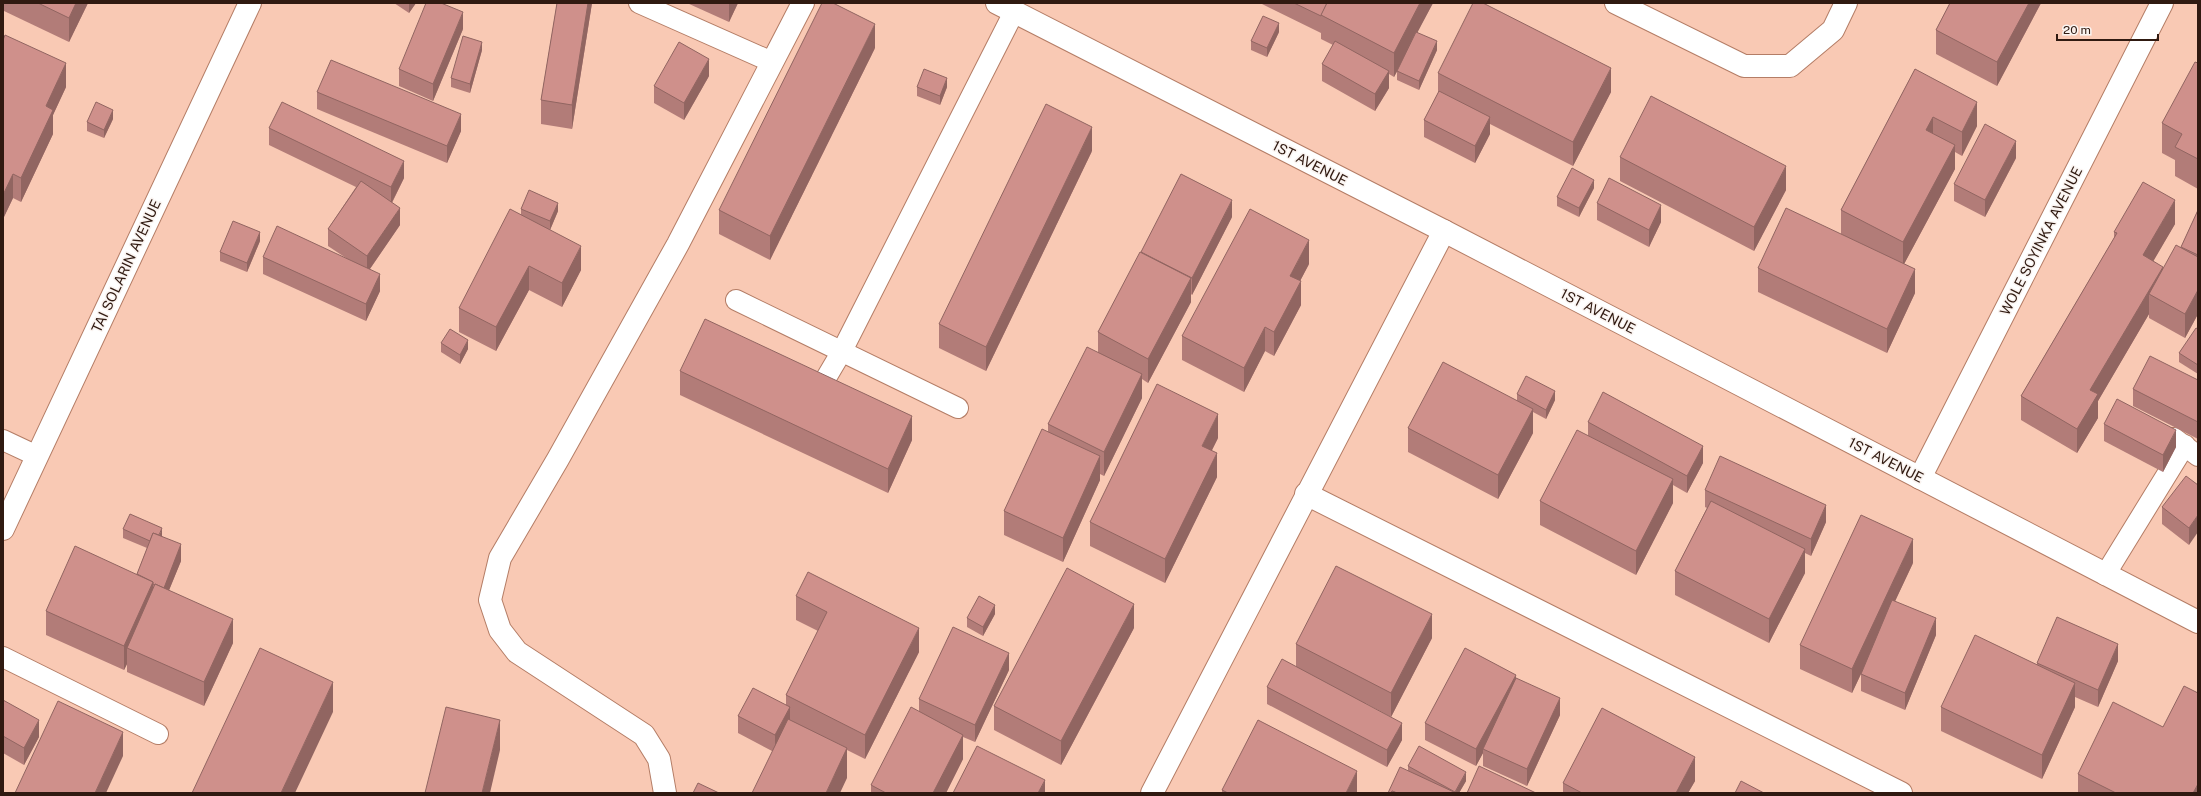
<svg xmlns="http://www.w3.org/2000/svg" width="2201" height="796" font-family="'Public Sans',sans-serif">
<rect width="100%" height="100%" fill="#f9c9b4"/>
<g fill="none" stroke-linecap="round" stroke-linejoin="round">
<defs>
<g id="lane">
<path d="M639 3 772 62"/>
<path d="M736 300 958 408"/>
<path d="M816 395 842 351 1014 12"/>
<path d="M2174 438 2198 456"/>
<path d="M3 440 37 456"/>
<path d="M2105 575 2185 445"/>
<path d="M3 657 158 734"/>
</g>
<g id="street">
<path d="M1616 3 1744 66H1790L1833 30 1846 3"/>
<path d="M1920 478 2162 3"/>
<path d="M1306 494 1901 793"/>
<path d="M3 529 250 3"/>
<path d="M665 793 659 759 644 735 517 652 500 630 490 600 500 558 558 459 678 244 803 3"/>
<path d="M1152 793 1444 231"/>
</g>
<path id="secondary" d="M997 3 1444 231 2198 622"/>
</defs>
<!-- lane casing -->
<use href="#lane" stroke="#b47d66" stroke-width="22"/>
<!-- street casing -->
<use href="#street" stroke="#b47d66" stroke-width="24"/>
<!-- secondary casing -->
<use href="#secondary" stroke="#b47d66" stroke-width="24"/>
<!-- lane -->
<use href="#lane" stroke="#fff" stroke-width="20"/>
<!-- street -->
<use href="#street" stroke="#fff" stroke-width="22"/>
<!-- secondary -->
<use href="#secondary" stroke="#fff" stroke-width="22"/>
</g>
<!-- wall -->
<g fill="#b27c78">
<path d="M4 3H88L69 42 4 11Z"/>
<path d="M394 3H416L409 13Z"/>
<path d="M557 3H592L572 129 541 124V100Z"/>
<path d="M687 3H738L729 22Z"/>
<path d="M1260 3H1433L1417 32 1437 50 1419 90 1397 80V71L1401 64 1394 77 1389 74V88L1375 111 1322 81V64L1333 45 1321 39V32V33Z"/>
<path d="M1950 3H2041L1997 86 1936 54V30Z"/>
<path d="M463 29 433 101 399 86V69Z"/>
<path d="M1279 32 1267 57 1251 50V41Z"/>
<path d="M3 40 66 87 53 115V134L21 202 13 198 3 219Z"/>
<path d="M875 48 770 260 719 234V210Z"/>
<path d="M482 50 470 93 451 87V78Z"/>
<path d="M2198 63V189L2175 176V160L2162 153V123Z"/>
<path d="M1915 69 1977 126 1962 156 1955 152V169L1904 264 1915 293 1887 353 1758 292V268L1849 238 1841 234V210Z"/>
<path d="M1438 73 1611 92 1573 166 1490 124V134L1475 163 1424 137V120L1438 93Z"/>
<path d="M709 76 684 120 654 103V86Z"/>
<path d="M917 87H947L940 105 917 96Z"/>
<path d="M317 92 461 131 447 163 317 109Z"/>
<path d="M113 119 104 138 87 131V122Z"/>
<path d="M269 128 404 178 392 203 400 225 370 269 380 291 366 321 263 274V257L346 258 328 246V229L356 187 269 145Z"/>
<path d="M1092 151 986 371 939 348V324Z"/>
<path d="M1620 157 1786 190 1754 251 1620 181Z"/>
<path d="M2016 158 1985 217 1954 201V184Z"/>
<path d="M1594 188 1579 217 1557 206V197Z"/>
<path d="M1597 203 1661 222 1649 247 1597 220Z"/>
<path d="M521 209 558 211 550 230 581 270 562 307 529 290 496 351 459 332V308L521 215Z"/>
<path d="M2198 210V314L2185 338 2149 318V314L2098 401V418L2077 453 2021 420V396L2114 238V232L2175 224 2153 261 2163 269 2181 247Z"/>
<path d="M1232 217 1192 295 1191 294V302L1148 383 1142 379V398L1104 476 1100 474V480L1063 562 1004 535V511L1048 432V424L1098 352V332L1141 252Z"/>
<path d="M260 241 247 272 220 261V252Z"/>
<path d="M1309 264 1300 281 1301 305 1274 356 1265 351 1244 392 1182 360V336Z"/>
<path d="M2198 329V374L2179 362V353Z"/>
<path d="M441 343 468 349 460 364 441 352Z"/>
<path d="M680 371 912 440 888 493 680 395Z"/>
<path d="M2198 380V439L2133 406V389Z"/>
<path d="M1517 394 1555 400 1546 419 1533 412V433L1498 499 1408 452V428L1517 400Z"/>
<path d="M1588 422 1703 463 1687 493 1673 485V503L1636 575 1540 525V501L1588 436Z"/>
<path d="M2104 424 2176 447 2163 472 2104 441Z"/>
<path d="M1218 438 1212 450 1217 477 1165 583 1090 546V522Z"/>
<path d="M2198 485 2189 545 2162 524V507Z"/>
<path d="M1705 490 1826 522 1811 556 1805 553V573L1769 643 1675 595V571L1707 508 1705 507Z"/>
<path d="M123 529 162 536 181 561 169 590 233 643 204 706 127 672V664L124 670 46 635V611L137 574 147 548 123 538Z"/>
<path d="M1913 563 1895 601 1936 635 1905 710 1861 691V674L1868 659 1852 693 1800 669V645Z"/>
<path d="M796 596 919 652 865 759 847 750V778L772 751 738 733V716L786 705V695L818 631 796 620Z"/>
<path d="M995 614 983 636 967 627V618Z"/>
<path d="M1134 628 1061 765 994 730V706Z"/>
<path d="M1432 638 1391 717 1365 703 1402 740 1387 767 1267 704V687L1296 667V644Z"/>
<path d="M2118 661 2098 707 2075 697V707L2042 779 1941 731V707L2037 665V663Z"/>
<path d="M1009 670 975 742 963 737V759L946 793H871V785L919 711V699Z"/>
<path d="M1516 678 1560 715 1527 786 1483 766V753L1476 766 1425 740V723Z"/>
<path d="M3 700 39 737 24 765 3 753Z"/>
<path d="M1408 766 1466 781 1459 793H1388L1408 771Z"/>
<path d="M2078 774 2198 793H2078Z"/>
<path d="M1695 781 1688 793H1563V783Z"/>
<path d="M1222 790 1357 793H1222Z"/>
</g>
<!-- shaded-wall -->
<g fill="#916561">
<path d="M76 3H88L69 42V18Z"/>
<path d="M410 3H416L409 13V4Z"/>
<path d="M588 3H592L572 129V105Z"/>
<path d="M729 3H738L729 22Z"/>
<path d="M1420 3H1433L1394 77V53Z"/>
<path d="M2029 3H2041L1997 86V62Z"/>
<path d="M463 12V29L433 101V84Z"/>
<path d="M1279 23V32L1267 57V48Z"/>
<path d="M875 24V48L770 260V236Z"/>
<path d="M1437 41V50L1419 90V81Z"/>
<path d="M482 42V50L470 93V84Z"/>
<path d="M709 59V76L684 120V103Z"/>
<path d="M66 63V87L53 115V134L21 202V178L46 106Z"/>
<path d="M1611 68V92L1573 166V142Z"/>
<path d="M1389 71V88L1375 111V94Z"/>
<path d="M947 78V87L940 105V96Z"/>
<path d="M1977 102V126L1962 156V132Z"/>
<path d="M113 110V119L104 138V130Z"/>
<path d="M461 114V131L447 163V146Z"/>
<path d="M1490 117V134L1475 163V146Z"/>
<path d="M1933 117V141L1926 130Z"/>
<path d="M1092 127V151L986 371V347Z"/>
<path d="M2016 141V158L1985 217V200Z"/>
<path d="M1955 145V169L1903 266V242Z"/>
<path d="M404 161V178L391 204V187Z"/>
<path d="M1786 166V190L1754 251V227Z"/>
<path d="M13 174V198L3 219V195Z"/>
<path d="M1594 180V188L1579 217V208Z"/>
<path d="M1232 200V217L1192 295V278Z"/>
<path d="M2175 200V224L2143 279V255Z"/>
<path d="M558 203V211L550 230V221Z"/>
<path d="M1661 205V222L1649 247V230Z"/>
<path d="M400 208V225L367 273V256Z"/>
<path d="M260 232V241L247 272V263Z"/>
<path d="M1309 240V264L1290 300V276Z"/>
<path d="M581 246V270L562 307V283Z"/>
<path d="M529 266V290L496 351V327Z"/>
<path d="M2163 267V291L2149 294V314L2098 401V418L2077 453V429L2090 390Z"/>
<path d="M1915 269V293L1887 353V329Z"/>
<path d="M380 274V291L366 321V304Z"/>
<path d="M1191 278V302L1148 383V359Z"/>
<path d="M1301 281V305L1274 356V332Z"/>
<path d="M2198 290V314L2185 338V314Z"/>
<path d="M1265 327V351L1244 392V368Z"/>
<path d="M468 340V349L460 364V355Z"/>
<path d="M1142 374V398L1104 476V452Z"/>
<path d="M1555 391V400L1546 419V410Z"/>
<path d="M1533 409V433L1498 499V475Z"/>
<path d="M1218 414V438L1202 470V446Z"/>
<path d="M912 416V440L888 493V469Z"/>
<path d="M2176 430V447L2163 472V455Z"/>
<path d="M1703 446V463L1687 493V476Z"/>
<path d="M1217 453V477L1165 583V559Z"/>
<path d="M1100 456V480L1063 562V538Z"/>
<path d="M1673 479V503L1636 575V551Z"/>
<path d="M1826 505V522L1811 556V539Z"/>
<path d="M2198 515V532L2189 545V528Z"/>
<path d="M162 528V536L158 539Z"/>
<path d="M1913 539V563L1852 693V669Z"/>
<path d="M181 544V561L163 605V588Z"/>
<path d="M1805 549V573L1769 643V619Z"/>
<path d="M153 582V606L127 648V664L124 670V646Z"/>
<path d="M1134 604V628L1061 765V741Z"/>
<path d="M995 605V614L983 636V627Z"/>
<path d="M1432 614V638L1391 717V693Z"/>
<path d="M1936 618V635L1905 710V693Z"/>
<path d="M233 619V643L204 706V682Z"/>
<path d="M919 628V652L865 759V735Z"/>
<path d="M2118 644V661L2098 707V690Z"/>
<path d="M1009 653V670L975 742V725Z"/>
<path d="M1516 675V692L1483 749V753L1476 766V749Z"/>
<path d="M333 682V712L295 793H281Z"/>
<path d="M2075 683V707L2042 779V755Z"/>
<path d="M1560 698V715L1527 786V769Z"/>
<path d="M790 707V724L775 752V735Z"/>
<path d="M39 720V737L24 765V748Z"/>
<path d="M500 720V750L490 793H482Z"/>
<path d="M1402 723V740L1387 767V750Z"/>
<path d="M123 732V756L106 793H95Z"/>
<path d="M963 735V759L946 793H933Z"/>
<path d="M847 748V778L840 793H826Z"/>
<path d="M1695 757V781L1688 793H1676Z"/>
<path d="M1357 771V793H1346Z"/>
<path d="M1466 772V781L1459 793H1455Z"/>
<path d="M1045 780V793H1038Z"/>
<path d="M2198 784V793H2193Z"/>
</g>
<!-- building -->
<g fill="#cf908b" stroke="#916561">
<path d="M38 3H76L69 18Z"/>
<path d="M426 3H441L463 12 433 84 399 69Z"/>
<path d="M557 3H588L572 105 541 100Z"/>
<path d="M822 3H833L875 24 770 236 719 210Z"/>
<path d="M1294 3H1327L1321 16Z"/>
<path d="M1327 3H1420L1394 53 1321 15Z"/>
<path d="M1473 3H1483L1611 68 1573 142 1438 73Z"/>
<path d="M1950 3H2029L1997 62 1936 30Z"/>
<path d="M1263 16 1279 23 1267 48 1251 41Z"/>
<path d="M1416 32 1437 41 1419 81 1397 71Z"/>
<path d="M5 35 66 63 46 106 53 110 21 178 13 174 3 195V40Z"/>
<path d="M463 36 482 42 470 84 451 78Z"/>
<path d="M1335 41 1389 71 1375 94 1322 64Z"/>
<path d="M679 42 709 59 684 103 654 86Z"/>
<path d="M331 60 461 114 447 146 317 92Z"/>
<path d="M2195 62 2198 63V159L2175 147 2182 134 2162 123Z"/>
<path d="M924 69 947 78 940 96 917 87Z"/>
<path d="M1915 69 1977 102 1962 132 1933 117 1926 130 1955 145 1903 242 1841 210Z"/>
<path d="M1439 91 1490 117 1475 146 1424 120Z"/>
<path d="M1651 96 1786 166 1754 227 1620 157Z"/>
<path d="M96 102 113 110 104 130 87 122Z"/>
<path d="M282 102 404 161 391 187 269 128Z"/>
<path d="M1046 104 1092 127 986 347 939 324Z"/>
<path d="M1985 124 2016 141 1985 200 1954 184Z"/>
<path d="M1572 168 1594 180 1579 208 1557 197Z"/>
<path d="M1181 174 1232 200 1192 278 1141 252Z"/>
<path d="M1609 178 1661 205 1649 230 1597 203Z"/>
<path d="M361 181 400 208 367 256 328 229Z"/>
<path d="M2143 182 2175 200 2143 255 2163 267 2090 390 2098 394 2077 429 2021 396 2117 233 2114 232Z"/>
<path d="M529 190 558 203 550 221 521 209Z"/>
<path d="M1786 208 1915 269 1887 329 1758 268Z"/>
<path d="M510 209 581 246 562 283 529 266 496 327 459 308Z"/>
<path d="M1250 209 1309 240 1290 276 1301 281 1274 332 1265 327 1244 368 1182 336Z"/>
<path d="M2198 210V255L2181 247Z"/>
<path d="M233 221 260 232 247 263 220 252Z"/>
<path d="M277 226 380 274 366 304 263 257Z"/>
<path d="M2176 245 2198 257V290L2185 314 2149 294Z"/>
<path d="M1140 252 1191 278 1148 359 1098 332Z"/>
<path d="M705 319 912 416 888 469 680 371Z"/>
<path d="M2196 328 2198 329V365L2179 353Z"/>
<path d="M450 329 468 340 460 355 441 343Z"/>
<path d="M1087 347 1142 374 1104 452 1048 424Z"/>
<path d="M2150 356 2198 380V422L2133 389Z"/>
<path d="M1443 362 1533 409 1498 475 1408 428Z"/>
<path d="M1526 376 1555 391 1546 410 1517 394Z"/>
<path d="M1157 384 1218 414 1202 446 1217 453 1165 559 1090 522Z"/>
<path d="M1603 392 1703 446 1687 476 1588 422Z"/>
<path d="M2117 399 2176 430 2163 455 2104 424Z"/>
<path d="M1042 429 1100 456 1063 538 1004 511Z"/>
<path d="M1577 430 1673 479 1636 551 1540 501Z"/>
<path d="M1720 456 1826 505 1811 539 1705 490Z"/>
<path d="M2186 476 2198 485V515L2189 528 2162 507Z"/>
<path d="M1711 501 1805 549 1769 619 1675 571Z"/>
<path d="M130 514 162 528 159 535 153 533 150 541 123 529Z"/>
<path d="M1861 515 1913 539 1852 669 1800 645Z"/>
<path d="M153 533 181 544 164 588 155 584V585L153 584V582L137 574Z"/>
<path d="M75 546 153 582 124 646 46 611Z"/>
<path d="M1336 566 1432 614 1391 693 1296 644Z"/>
<path d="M1067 568 1134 604 1061 741 994 706Z"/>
<path d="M808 572 919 628 865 735 786 695 827 612 796 596Z"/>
<path d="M155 584 233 619 204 682 127 648Z"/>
<path d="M979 596 995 605 983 627 967 618Z"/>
<path d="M1892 600 1936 618 1905 693 1861 674Z"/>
<path d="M2057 617 2118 644 2098 690 2037 663Z"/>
<path d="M953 627 1009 653 975 725 919 699Z"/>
<path d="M1975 635 2075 683 2042 755 1941 707Z"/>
<path d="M260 648 333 682 281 793H192Z"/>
<path d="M1465 648 1516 675 1476 749 1425 723Z"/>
<path d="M1282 659 1402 723 1387 750 1267 687Z"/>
<path d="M1516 678 1560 698 1527 769 1483 749Z"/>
<path d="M2184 686 2198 693V784L2193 793H2116L2078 774 2113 702 2163 727Z"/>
<path d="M753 688 790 707 775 735 738 716Z"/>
<path d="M3 700 39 720 24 748 3 736Z"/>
<path d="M58 701 123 732 95 793H15Z"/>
<path d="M446 707 500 720 482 793H425Z"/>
<path d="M911 707 963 735 933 793H886L871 785Z"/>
<path d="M1602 708 1695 757 1676 793H1582L1563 783Z"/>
<path d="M788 719 847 748 826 793H752Z"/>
<path d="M1258 720 1357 771 1346 793H1228L1222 790Z"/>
<path d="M977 746 1045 780 1038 793H953Z"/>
<path d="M1419 746 1466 772 1455 792 1408 766Z"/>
<path d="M1479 766 1536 793H1467Z"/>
<path d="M1400 767 1456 793H1397L1392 791 1391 793H1388Z"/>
<path d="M1741 781 1764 793H1735Z"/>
<path d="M698 783 719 793H693Z"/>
<path d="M1392 791 1397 793H1391Z"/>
</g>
<g text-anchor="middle" stroke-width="3" stroke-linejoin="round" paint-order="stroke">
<!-- street labels -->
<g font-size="14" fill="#301a11" stroke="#faf4f1">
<text transform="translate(1310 163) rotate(27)" y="5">1ST AVENUE</text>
<text transform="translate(2041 241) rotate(-63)" y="5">WOLE SOYINKA AVENUE</text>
<text transform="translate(126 266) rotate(-65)" y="5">TAI SOLARIN AVENUE</text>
<text transform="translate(1598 311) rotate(27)" y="5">1ST AVENUE</text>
<text transform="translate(1886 460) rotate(27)" y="5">1ST AVENUE</text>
</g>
</g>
<!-- border -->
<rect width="2201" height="796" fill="none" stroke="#301a11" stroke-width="8"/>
<!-- scale -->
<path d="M2057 34v6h101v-6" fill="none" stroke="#301a11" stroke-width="2"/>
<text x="2063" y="34" font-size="12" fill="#301a11" stroke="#faf4f1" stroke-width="3" paint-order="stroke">20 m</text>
</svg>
